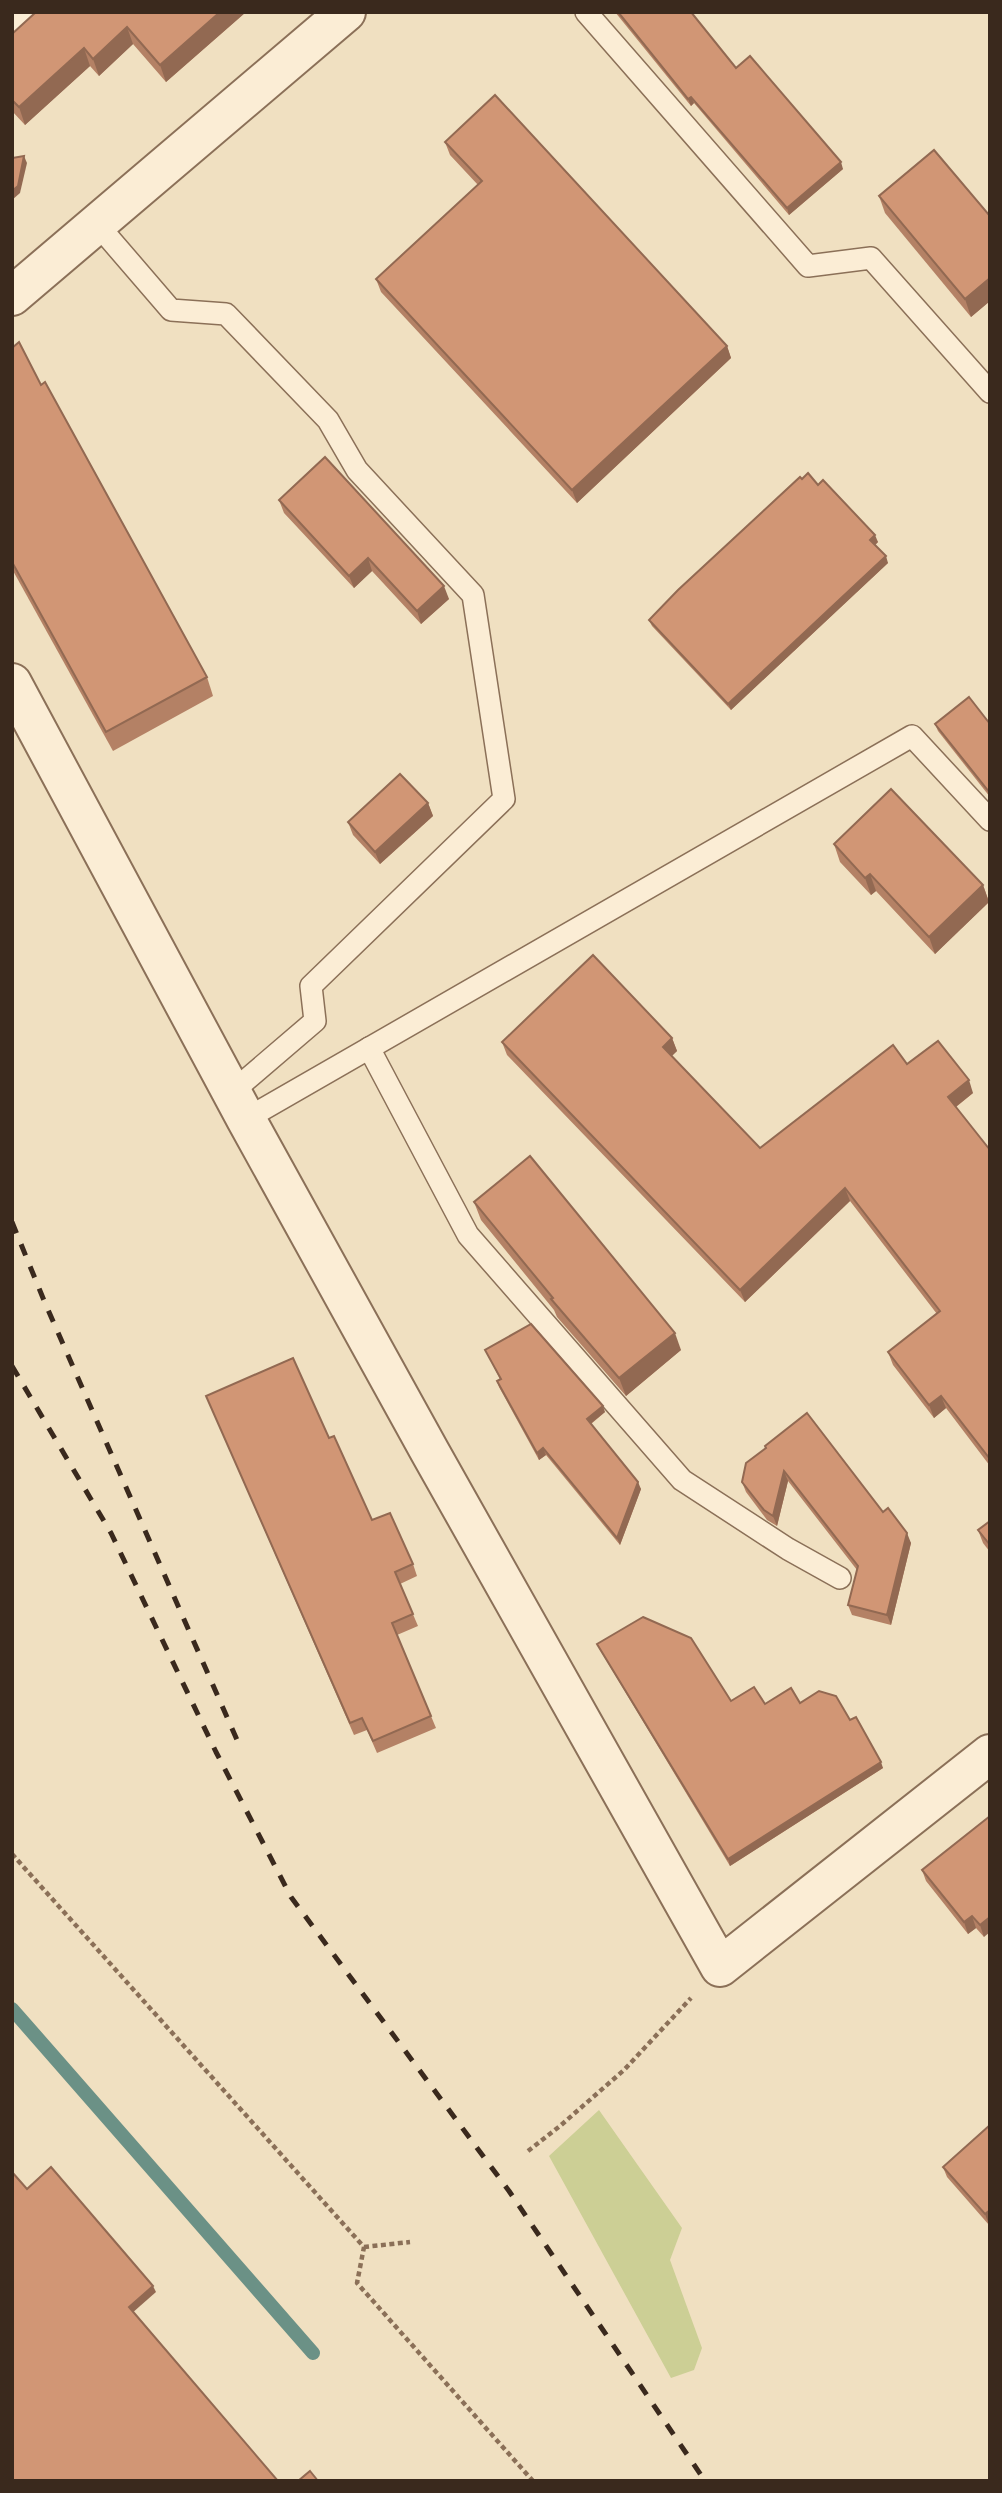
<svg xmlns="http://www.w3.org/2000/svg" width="1002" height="2493" font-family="'Noto Serif',serif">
<rect width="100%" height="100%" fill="#f0e0c1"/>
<!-- green -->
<path fill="#cccf95" d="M599 2110 682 2228 670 2260 702 2348 694 2370 671 2378 549 2156Z"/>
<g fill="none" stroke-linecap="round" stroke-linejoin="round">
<!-- stream -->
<path stroke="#6b9186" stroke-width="14" d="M12 2009 313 2353"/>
<defs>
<g id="service">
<path d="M586 12 808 266 871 258 990 392"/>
<path d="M12 25 26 12"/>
<path d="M97 224 171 310 226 314 328 420 357 470 473 595 504 799 311 986 315 1021 232 1092"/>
<path d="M369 1048 468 1235 682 1480 788 1549 840 1578"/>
<path d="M246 1119 912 736 990 820"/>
</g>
<g id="tertiary">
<path d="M12 296 346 12"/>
<path d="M12 683 246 1119 430 1452 720 1967 990 1754"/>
</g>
</defs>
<!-- service casing -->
<use href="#service" stroke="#8b7058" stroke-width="24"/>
<!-- tertiary casing -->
<use href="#tertiary" stroke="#8b7058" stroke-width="42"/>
<!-- path -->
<g stroke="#8b7058" stroke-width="4.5" stroke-dasharray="5 3.5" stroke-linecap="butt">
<path d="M12 1854 364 2247 357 2283 533 2481"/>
<path d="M528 2151 560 2126 624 2070 691 1998"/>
<path d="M364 2247 410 2242"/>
</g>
<!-- service -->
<use href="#service" stroke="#fbedd5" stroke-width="21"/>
<!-- tertiary -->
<use href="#tertiary" stroke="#fbedd5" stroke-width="38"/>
<!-- rail -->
<g stroke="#3a291d" stroke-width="5" stroke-dasharray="12 12" stroke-linecap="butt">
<path d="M12 1222 45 1303 241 1749"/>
<path d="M12 1366 111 1533 216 1752 291 1897 509 2191 705 2481"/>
</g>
</g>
<!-- wall -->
<g fill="#b48165">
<path d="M246 12 166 82 133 44 99 76 90 66 25 125 12 111V34Z"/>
<path d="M615 12H691L736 68 843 169 789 215 694 103 691 106Z"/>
<path d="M445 142 727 346 731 358 577 503 381 292 376 279 478 185 450 155Z"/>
<path d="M879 196 990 216V301L971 317 885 213Z"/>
<path d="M12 348 41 385 207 677 213 696 113 751 12 569Z"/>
<path d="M802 479 818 485 878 542 875 545 888 563 731 710 652 626 649 620Z"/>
<path d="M279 500 449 599 421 624 372 571 354 588 284 513Z"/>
<path d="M935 724H990V797L938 731Z"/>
<path d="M428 803 433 816 380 864 353 835 348 822Z"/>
<path d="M834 844 983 885 989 902 935 954 876 891 871 895 840 862Z"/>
<path d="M672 1038 677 1051 671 1056 760 1148 907 1064 973 1093 956 1107 990 1150V1466L946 1408 934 1418 893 1365 888 1352 937 1314 850 1201 745 1302 507 1055 502 1042Z"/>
<path d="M474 1202 681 1350 626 1396 557 1317 554 1310 481 1220Z"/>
<path d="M485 1350 605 1412 591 1424 641 1489 620 1545 546 1455 539 1460 499 1387 497 1381 500 1379Z"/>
<path d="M206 1396 329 1438 372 1520 413 1564 417 1576 400 1584 418 1626 397 1635 436 1728 377 1753 367 1730 354 1735Z"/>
<path d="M765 1446 883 1512 911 1543 891 1625 852 1615 848 1605 857 1570 788 1481 777 1526 767 1520 746 1492 742 1482 766 1449Z"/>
<path d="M990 1521V1552L983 1543 978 1530Z"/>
<path d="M597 1644 731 1701 765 1704 800 1703 850 1720 883 1768 730 1866 600 1650Z"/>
<path d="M990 1816 984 1937 976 1928 968 1934 926 1881 922 1870Z"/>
<path d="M990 2125V2224L989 2225 947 2177 943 2167Z"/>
</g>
<!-- shaded-wall -->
<g fill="#926952">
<path d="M220 12H246L166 82 160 65Z"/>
<path d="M127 27 133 44 99 76 93 59Z"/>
<path d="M84 48 90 66 25 125 19 107Z"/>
<path d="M691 97 694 103 691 106 688 99Z"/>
<path d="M24 156 27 163 20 193 12 200V191Z"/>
<path d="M841 162 843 169 789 215 787 208Z"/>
<path d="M990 278V301L971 317 965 299Z"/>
<path d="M727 346 731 358 577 503 572 490Z"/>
<path d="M875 535 878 542 873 547 870 540Z"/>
<path d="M886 556 888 563 731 710 728 704Z"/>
<path d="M368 558 372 571 354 588 349 576Z"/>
<path d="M444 586 449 599 421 624 417 611Z"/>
<path d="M428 803 433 816 380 864 375 852Z"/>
<path d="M870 874 876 891 871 895 865 878Z"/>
<path d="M983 885 989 902 935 954 929 937Z"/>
<path d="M672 1038 677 1051 668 1060 663 1047Z"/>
<path d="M969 1080 973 1093 953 1109 948 1097Z"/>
<path d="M845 1188 850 1201 745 1302 740 1290Z"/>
<path d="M675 1333 681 1350 626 1396 619 1378Z"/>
<path d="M941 1396 946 1408 934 1418 929 1405Z"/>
<path d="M603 1406 605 1412 589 1425 587 1419Z"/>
<path d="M543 1448 546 1455 539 1460 537 1453Z"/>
<path d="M784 1471 788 1481 777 1526 773 1516Z"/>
<path d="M638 1482 641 1489 620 1545 617 1538Z"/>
<path d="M907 1533 911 1543 891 1625 887 1615Z"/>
<path d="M881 1762 883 1768 730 1866 728 1859Z"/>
<path d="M972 1916 976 1928 968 1934 964 1922Z"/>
<path d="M990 1917V1932L984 1937 980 1925Z"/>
<path d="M990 2210V2224L989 2225 985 2214Z"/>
<path d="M153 2286 156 2292 131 2314 129 2307Z"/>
</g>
<!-- building -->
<g fill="#d19675" stroke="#926952" stroke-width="2">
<path d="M36 12H220L160 65 127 27 93 59 84 48 19 107 12 100V34Z"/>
<path d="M618 12H691L736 68 750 56 841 162 787 208 691 97 688 99Z"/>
<path d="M495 95 727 346 572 490 376 279 482 181 445 142Z"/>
<path d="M934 150 990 216V278L965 299 879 196Z"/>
<path d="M24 156 18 186 12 191V158Z"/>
<path d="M19 342 41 385 45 382 207 677 106 732 12 562V348Z"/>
<path d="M325 457 444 586 417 611 368 558 349 576 279 500Z"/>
<path d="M808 473 818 485 823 480 875 535 870 540 886 556 728 704 649 620 678 590 800 477 802 479Z"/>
<path d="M969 697 990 724V793L935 724Z"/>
<path d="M400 774 428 803 375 852 348 822Z"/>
<path d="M891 789 983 885 929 937 870 874 865 878 834 844Z"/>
<path d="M593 955 672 1038 663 1047 760 1148 893 1045 907 1064 938 1041 969 1080 948 1097 990 1150V1459L941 1396 929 1405 888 1352 940 1311 845 1188 740 1290 502 1042Z"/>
<path d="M530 1156 675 1333 619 1378 551 1299 553 1298 474 1202Z"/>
<path d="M531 1324 603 1406 587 1419 638 1482 617 1538 543 1448 537 1453 497 1381 501 1379 485 1350Z"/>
<path d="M293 1358 329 1438 334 1436 372 1520 390 1513 413 1564 395 1572 413 1614 392 1623 431 1716 373 1741 362 1718 350 1723 206 1396Z"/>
<path d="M807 1413 883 1512 888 1508 907 1533 887 1615 848 1605 858 1566 784 1471 773 1516 764 1510 742 1482 746 1463 766 1448 765 1446Z"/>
<path d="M990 1521V1545L978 1530Z"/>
<path d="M643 1617 691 1638 731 1701 754 1687 765 1704 791 1688 800 1703 819 1691 836 1696 850 1720 856 1717 881 1762 728 1859 597 1644Z"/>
<path d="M990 1816V1917L980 1925 972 1916 964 1922 922 1870Z"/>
<path d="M990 2125V2210L985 2214 943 2167Z"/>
<path d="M51 2167 153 2286 129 2307 278 2481H12V2172L27 2189Z"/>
<path d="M310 2471 318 2481H298Z"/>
</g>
<!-- border -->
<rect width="1002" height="2493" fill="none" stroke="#3a291d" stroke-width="28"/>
</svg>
